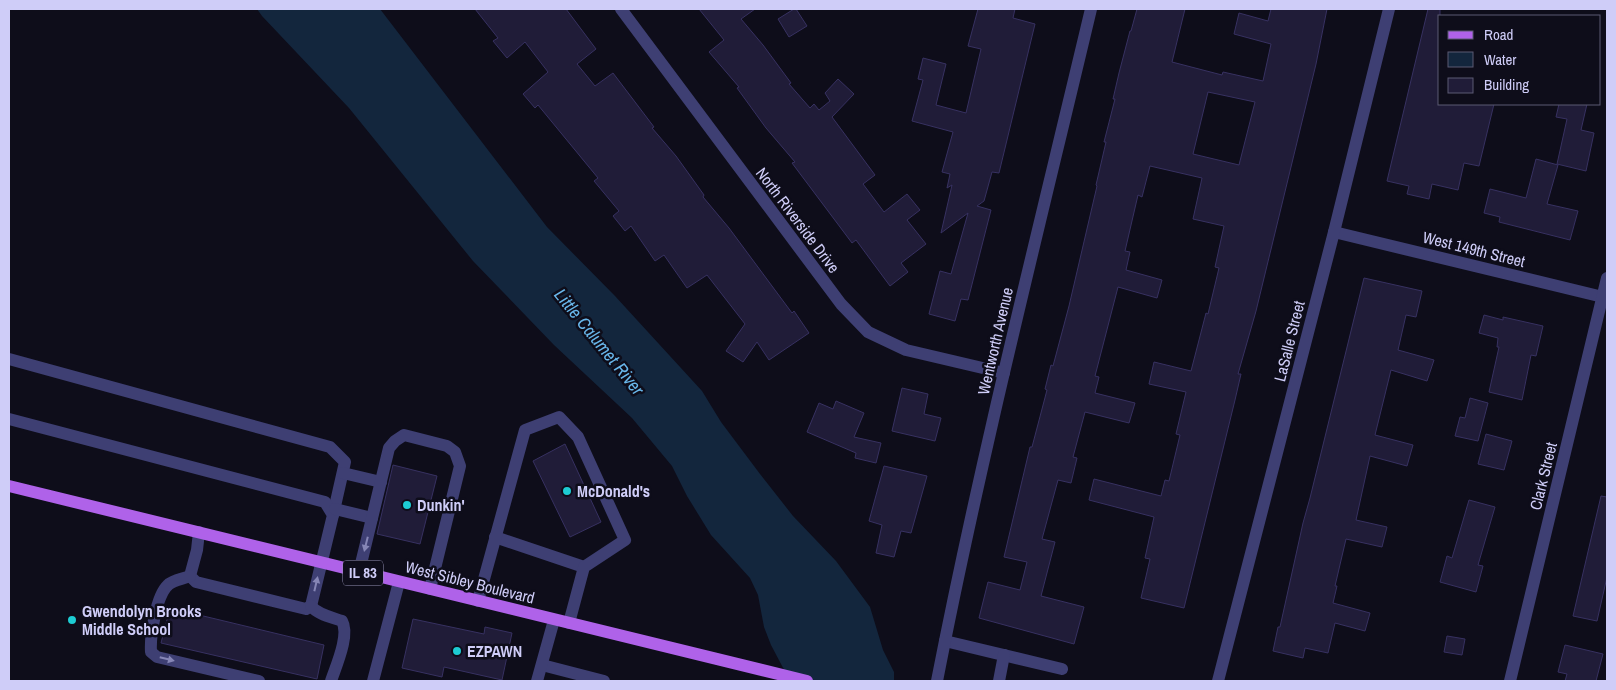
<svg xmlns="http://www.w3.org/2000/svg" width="1616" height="690" font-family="'Archivo Narrow',sans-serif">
<rect width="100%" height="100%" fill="#0e0d1a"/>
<!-- water -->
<path fill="#13263d" d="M257 9H380L547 227 615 296 702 391 721 422 760 474 793 516 836 561 870 607 883 650 894 672V681H790L771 645 764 627 758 595 750 578 711 535 687 496 672 466 632 418 554 345 473 261 349 108 262 16Z"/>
<!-- building -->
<g fill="#201c38" stroke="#373161" fill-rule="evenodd">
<path d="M475 9H566L596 49 577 64 595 86 613 73 654 127 652 128 676 156 704 195 703 197 729 228 792 313 794 311 809 333 769 360 757 342 743 362 726 351 745 324 707 275 687 288 664 255 655 261 631 226 625 231 613 216 619 211 594 181 598 178 538 105 535 108 523 94 548 72 525 42 507 58 493 41 498 38Z"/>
<path d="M699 9H755L741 19 763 45 791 83 789 84 810 108 814 104 819 110 830 101 825 93 838 79 854 94 832 117 875 175 863 184 884 212 907 194 920 210 907 220 926 244 901 263 908 272 890 286 856 240 852 243 792 163 795 162 766 128 737 88 739 87 709 52 724 40Z"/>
<path d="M794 9H796L807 26 789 37 778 19Z"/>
<path d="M978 9H1015L1013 18 1035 24 999 173 992 172 984 201 977 206 991 210 968 300 961 299 955 321 929 314 940 271 951 274 968 213 941 233 952 185 947 188 950 174 942 172 953 132 912 121 923 80 918 79 923 58 946 64 936 105 966 113 981 49 968 46Z"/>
<path d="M1137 9H1185L1172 62 1222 75 1223 72 1263 81 1271 44 1234 34 1239 13 1268 21 1271 9H1327L1316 64 1256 311 1238 374H1241L1235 400 1184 608 1141 598 1150 559 1145 558 1154 517 1089 500 1094 479 1161 496 1165 480 1169 481 1180 435 1176 434 1186 392 1149 384 1154 362 1191 371 1206 313 1208 314 1219 268 1215 267 1224 226 1193 219 1202 178 1150 166 1142 197 1138 195 1125 251 1130 252 1126 270 1162 280 1157 298 1118 287 1095 376 1099 377 1095 393 1135 403 1129 423 1085 412 1073 457 1077 458 1071 483 1058 480 1042 539 1055 542 1041 596 1084 607 1074 644 979 618 988 582 1020 590 1027 562 1004 557 1030 447H1032L1047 390 1045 389 1051 365 1053 366 1069 306 1097 186 1096 185 1106 142H1104L1115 99H1113L1119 73 1130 31H1131ZM1208 92 1255 102 1239 165 1193 154Z"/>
<path d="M1428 9H1440V104H1494L1479 166 1464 163 1458 190 1432 184 1429 199 1407 194 1409 186 1387 181Z"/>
<path d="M1559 104H1587L1581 130 1594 133 1586 171 1557 164 1567 119 1556 117Z"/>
<path d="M1536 159 1558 165 1547 204 1578 211 1570 240 1499 222 1500 217 1484 213 1490 189 1526 198Z"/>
<path d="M1364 278 1422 291 1416 317 1406 315 1398 350 1434 360 1427 381 1391 370 1375 435 1413 445 1407 466 1370 456 1356 520 1387 527 1382 547 1346 539 1335 586H1337L1333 603 1370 613 1365 631 1335 623 1328 653 1305 648 1303 658 1273 651 1278 627H1280L1303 523 1310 498Z"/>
<path d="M1484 315 1503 320V317L1543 326 1536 356 1531 355 1522 400 1489 392 1499 347H1497L1498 338 1479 333Z"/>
<path d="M902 388 928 394 924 414 941 418 935 441 892 431Z"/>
<path d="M1470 398 1488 403 1478 441 1455 436 1460 417 1465 418Z"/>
<path d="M836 401 864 413 854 437 881 443 876 463 855 458 856 453 807 432 819 403 833 409Z"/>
<path d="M1486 434 1512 441 1504 470 1478 464Z"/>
<path d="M565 444 601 522 570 537 533 461Z"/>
<path d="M393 465 437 476 420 544 377 534Z"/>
<path d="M884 466 927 476 911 533 901 531 894 557 876 553 882 525 869 521Z"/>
<path d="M1601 496 1607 497V577L1597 621 1573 616Z"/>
<path d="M1469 500 1495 507 1478 565 1483 566 1476 592 1440 582 1447 556 1452 558Z"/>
<path d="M170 608 324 645 317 679 161 643Z"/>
<path d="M413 619 484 634 485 627 512 633 502 680 444 667 442 677 402 668Z"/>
<path d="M1447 636 1465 639 1462 655 1444 652Z"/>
<path d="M1565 645 1603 654 1596 681H1565L1567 674 1558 672Z"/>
</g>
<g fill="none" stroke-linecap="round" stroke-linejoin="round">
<!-- minor -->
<g stroke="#3e3f73" stroke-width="12">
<path d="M621 9 841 304 868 332 906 350 1004 373"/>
<path d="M1334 232 1607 298"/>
<path d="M9 359 330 447 345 462 333 515"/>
<path d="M9 419 325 502 333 515 311 606"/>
<path d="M343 473 381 482"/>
<path d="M335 509 372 518"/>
<path d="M199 532 197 550 190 576 196 582 306 609 311 606"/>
<path d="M495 537 584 567"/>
<path d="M359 572 389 448 395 441 404 435 447 446 455 452 460 466 430 589"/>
<path d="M190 576C183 579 173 580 168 585 156 596 150 636 151 652L157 657 259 681"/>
<path d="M478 601 525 430 559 417 578 437 625 540 584 567 569 623"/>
<path d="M311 606C317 614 331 617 342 621 350 635 336 666 331 681"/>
<path d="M945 641 1062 669"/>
<path d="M542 665 604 681"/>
<path d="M373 681 399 582"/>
<path d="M537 681 554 620"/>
<path d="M937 681C981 456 1038 232 1091 9"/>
<path d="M999 681 1004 655"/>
<path d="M1218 681 1334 232 1389 9"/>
<path d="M1510 681 1607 278"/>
</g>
<!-- major -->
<path stroke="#af62e9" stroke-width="12" d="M9 486 807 681"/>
</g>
<!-- one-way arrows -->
<defs><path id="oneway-solid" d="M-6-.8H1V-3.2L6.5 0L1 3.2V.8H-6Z" transform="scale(1.25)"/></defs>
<g fill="#8686b6">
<use href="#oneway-solid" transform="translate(366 544) rotate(104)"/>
<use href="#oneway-solid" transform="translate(316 584) rotate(-77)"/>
<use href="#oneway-solid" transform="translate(167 659) rotate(14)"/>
</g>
<!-- markers -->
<g fill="#1dccd3" stroke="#0e0d1a" stroke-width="2">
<circle cx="567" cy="491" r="5"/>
<circle cx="407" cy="505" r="5"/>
<circle cx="72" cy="620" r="5"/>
<circle cx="457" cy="651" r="5"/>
</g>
<g text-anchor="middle" stroke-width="5" stroke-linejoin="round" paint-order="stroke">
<!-- shield labels -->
<rect fill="#0e0d1a" stroke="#9593b5" stroke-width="1" x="343" y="560.5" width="40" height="25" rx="4"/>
<g font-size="15" font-weight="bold" fill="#cfcdf8">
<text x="363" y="578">IL 83</text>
</g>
<!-- street labels -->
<g font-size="16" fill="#cfcdf8" stroke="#0e0d1a">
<text transform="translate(798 220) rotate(53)" y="6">North Riverside Drive</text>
<text transform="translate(1474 249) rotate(14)" y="6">West 149th Street</text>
<text transform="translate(995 341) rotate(-77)" y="6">Wentworth Avenue</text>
<text transform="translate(1289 341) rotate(-76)" y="6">LaSalle Street</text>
<text transform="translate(1543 476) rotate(-76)" y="6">Clark Street</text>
<text transform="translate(470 582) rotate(14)" y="6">West Sibley Boulevard</text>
</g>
<!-- poi labels -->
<g font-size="16" font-weight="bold" fill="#cfcdf8" stroke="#0e0d1a" text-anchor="start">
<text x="577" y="497">McDonald's</text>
<text x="417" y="511">Dunkin'</text>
<text x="82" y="617">Gwendolyn Brooks<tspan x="82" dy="18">Middle School</tspan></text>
<text x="467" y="657">EZPAWN</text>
</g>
<!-- water labels -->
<g font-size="18" font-style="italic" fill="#68b6ea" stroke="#0e0d1a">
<text transform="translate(599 342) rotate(51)" y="6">Little Calumet River</text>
</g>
</g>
<!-- border -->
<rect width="1616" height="690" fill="none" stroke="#cfcdf8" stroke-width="20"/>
<!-- legend -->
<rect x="1438" y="15" width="162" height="90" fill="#0e0d1a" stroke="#5b5a73"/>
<rect x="1448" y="31" width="25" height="8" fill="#af62e9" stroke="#5b5a73"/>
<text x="1484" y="40" font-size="15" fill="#cfcdf8">Road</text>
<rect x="1448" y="52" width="25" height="15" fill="#13263d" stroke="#5b5a73"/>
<text x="1484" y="65" font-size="15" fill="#cfcdf8">Water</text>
<rect x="1448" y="78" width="25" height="15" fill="#201c38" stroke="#5b5a73"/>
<text x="1484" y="90" font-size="15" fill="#cfcdf8">Building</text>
</svg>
